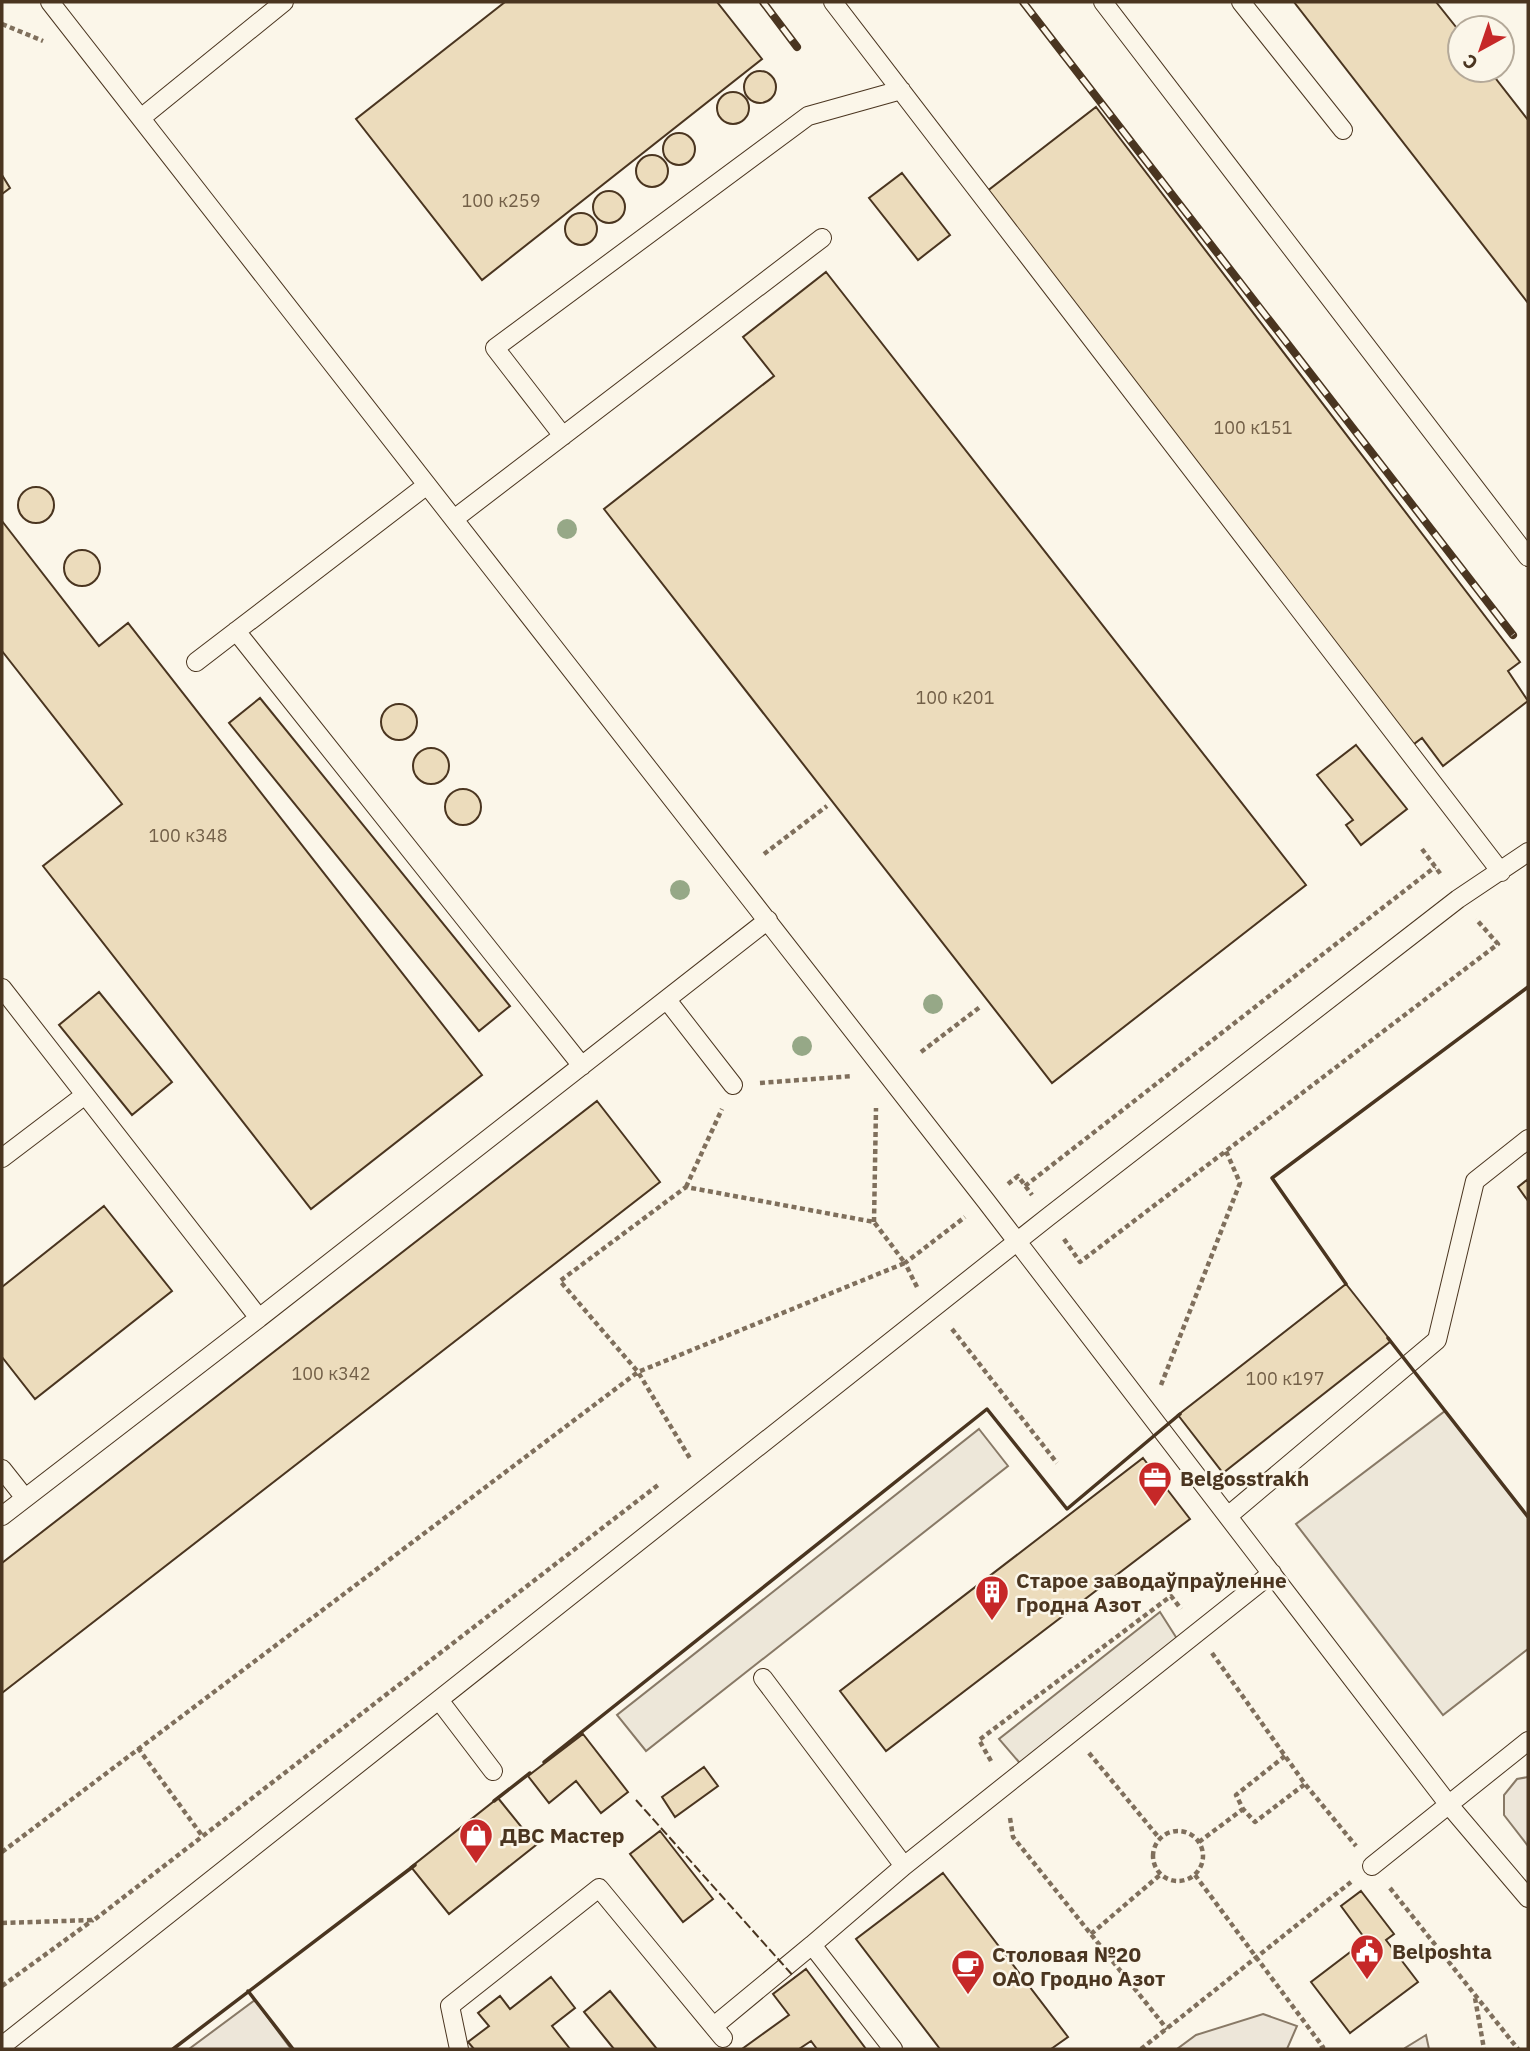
<svg xmlns="http://www.w3.org/2000/svg" width="1530" height="2051" viewBox="0 0 1530 2051" font-family="'IBM Plex Sans',sans-serif">
<style>
.green{fill:#ede6d9;stroke:#887966;stroke-width:2}
.parking{fill:#ede7d9;stroke:#887966;stroke-width:2}
.building{fill:#ecdcbc;stroke:#4a3520;stroke-width:2}
.lines{fill:none;stroke-linecap:round;stroke-linejoin:round}
.service-casing{stroke:#4a3520;stroke-width:20}
.path{stroke:#7f6f5c;stroke-width:4.5;stroke-dasharray:5 3.5;stroke-linecap:butt}
.service{stroke:#fbf6e9;stroke-width:18}
.rail-casing{stroke:#4a3520;stroke-width:8}
.rail{stroke:#fbf6e9;stroke-width:5;stroke-dasharray:16;stroke-linecap:butt}
.fence{stroke:#4a3520;stroke-width:2;stroke-dasharray:9 3.5;stroke-linecap:butt}
.wall{stroke:#4a3520;stroke-width:3.5}
.tree{fill:#96a887}
.labels{text-anchor:middle;dominant-baseline:central;stroke-width:5;stroke-linejoin:round;paint-order:stroke}
.number-label{font-size:18px;fill:#725f47}
.poi-label{font-size:21px;font-weight:bold;fill:#4a3520;stroke:#fbf6e9;text-anchor:start}
</style>
<rect width="100%" height="100%" fill="#fbf6e9"/>
<!-- green -->
<path class="green" d="M1528,1777V1846L1504,1815V1795L1517,1779Z
M255,2000L291,2049H189Z
M1263,2014L1297,2026L1287,2049H1177L1196,2035Z
M1426,2035L1429,2049H1404L1405,2048Z"/>
<!-- parking -->
<path class="parking" d="M1445,1411L1528,1517V1649L1443,1715L1296,1524Z
M979,1429L1008,1466L646,1751L617,1715Z
M1160,1612L1181,1645L1025,1769L999,1739Z"/>
<!-- building -->
<path class="building" d="M505,2H717L762,59L482,280L356,119Z
M1294,2H1436L1460,32V70H1489L1528,120V303Z
M744 87a16 16 0 1 1 32 0a16 16 0 1 1-32 0Z
M717 108a16 16 0 1 1 32 0a16 16 0 1 1-32 0Z
M1096,107L1520,662L1508,671L1528,701L1443,766L1422,738L1410,747L986,192Z
M663 149a16 16 0 1 1 32 0a16 16 0 1 1-32 0Z
M636 171a16 16 0 1 1 32 0a16 16 0 1 1-32 0Z
M902,173L950,235L918,260L869,198Z
M2,175L10,188L2,194Z
M593 207a16 16 0 1 1 32 0a16 16 0 1 1-32 0Z
M565 229a16 16 0 1 1 32 0a16 16 0 1 1-32 0Z
M826,272L1306,885L1052,1083L604,509L774,376L743,337Z
M18 505a18 18 0 1 1 36 0a18 18 0 1 1-36 0Z
M2,521L99,646L128,623L482,1075L311,1209L43,866L122,804L2,651Z
M64 568a18 18 0 1 1 36 0a18 18 0 1 1-36 0Z
M260,698L510,1006L479,1031L229,723Z
M381 722a18 18 0 1 1 36 0a18 18 0 1 1-36 0Z
M1356,745L1407,809L1361,845L1346,825L1353,820L1317,775Z
M413 766a18 18 0 1 1 36 0a18 18 0 1 1-36 0Z
M445 807a18 18 0 1 1 36 0a18 18 0 1 1-36 0Z
M99,992L172,1082L132,1115L59,1025Z
M597,1101L660,1182L2,1693V1563Z
M1528,1179V1201L1518,1187Z
M104,1206L172,1291L35,1399L2,1357V1287Z
M1346,1284L1391,1341L1223,1473L1178,1415Z
M1143,1458L1190,1519L886,1751L840,1691Z
M583,1734L628,1792L601,1813L576,1781L549,1803L528,1776Z
M704,1767L718,1786L675,1817L662,1797Z
M498,1798L536,1845L449,1914L411,1867Z
M660,1831L713,1899L683,1922L630,1854Z
M943,1873L1068,2037L1051,2049H940L856,1939Z
M1361,1891L1394,1934L1386,1940L1418,1982L1350,2033L1311,1982L1366,1940L1341,1906Z
M806,1969L866,2049H817L811,2041L799,2049H742L789,2015L773,1994Z
M551,1977L575,2008L552,2026L570,2049H474L468,2042L489,2026L478,2013L500,1996L510,2009Z
M610,1991L657,2049H614L584,2012Z"/>
<g class="lines">
<!-- service casing -->
<g class="service-casing">
<path id="service" d="M50,2L986,1201L1449,1805L1528,1898
M833,2L1501,872
M1103,2L1528,557
M1241,2L1343,130
M141,118L284,2
M563,436L495,348L808,116L901,90
M454,519L822,238
M236,631L582,1066
M196,662L427,485
M2,988L259,1318L2,1516
M667,1000L733,1085
M2,1158L85,1095
M259,1318L768,920
M2,1469L25,1498
M1228,1516L1437,1340L1475,1181L1528,1139
M763,1678L904,1866
M439,1700L493,1771
M1372,1866L1528,1741
M714,2026L812,1945
M2,2046L1048,1217L1458,899L1528,852
M459,2049L450,2006L599,1888L723,2038
M893,2049L812,1945L904,1866L1272,1573"/>
</g>
<!-- path -->
<path class="path" d="M2,24L43,41
M1422,849L1442,876
M764,854L827,806
M921,1052L980,1007
M760,1083L853,1076
M1008,1184L1018,1176L1032,1195
M1025,1186L1435,867
M686,1187L722,1109
M874,1222L876,1108
M1064,1239L1080,1262L1498,944L1476,919
M917,1287L905,1263L965,1217
M952,1329L1057,1463
M1161,1385L1240,1183L1226,1151
M1212,1653L1305,1784L1356,1846
M138,1748L203,1837
M1089,1753L1160,1839
M1285,1756L1236,1795L1243,1809L1255,1822L1305,1784
M991,1761L979,1740L1171,1596L1181,1609
M1010,1818L1013,1837L1167,2029
M1153 1856a25 25 0 1 1 50 0a25 25 0 1 1-50 0Z
M1199,1842L1243,1809
M2,1852L638,1372L905,1263L874,1222L686,1187L560,1281L638,1372L691,1460
M1195,1875L1323,2047L1320,2049
M1390,1888L1518,2049
M2,1923L94,1920L658,1485
M1091,1934L1161,1874
M2,1986L93,1920
M1475,1998L1484,2049
M1141,2049L1351,1882"/>
<!-- service -->
<use href="#service" class="service"/>
<!-- rail casing -->
<g class="rail-casing">
<path id="rail" d="M763,2L797,47
M1023,2L1513,635"/>
</g>
<!-- rail -->
<use href="#rail" class="rail"/>
<!-- fence -->
<path class="fence" d="M636,1800L795,1978"/>
<!-- wall -->
<path class="wall" d="M1346,1284L1272,1178L1528,987
M1388,1338L1528,1517
M544,1762L987,1409L1067,1509L1180,1414
M494,1801L530,1773
M248,1991L293,2049
M173,2049L415,1865"/>
</g>
<!-- trees -->
<g class="tree">
<circle cx="567" cy="529" r="10"/>
<circle cx="680" cy="890" r="10"/>
<circle cx="933" cy="1004" r="10"/>
<circle cx="802" cy="1046" r="10"/>
</g>
<!-- icons -->
<defs>
<g id="office-pin" transform="scale(1.75)"><path d="M0 17L-7.5 6A9.5 9.5 0 1 1 7.5 6Z" fill="#c62828" stroke="#fbf6e9"/><path d="M-6-3h4V-5.5h4V-3h4V5H-6ZM-1-4.5V-3h2v-1.5ZM-6 0V1H6V0Z" fill="#fff"/></g>
<g id="building-pin" transform="scale(1.75)"><path d="M0 17L-7.5 6A9.5 9.5 0 1 1 7.5 6Z" fill="#c62828" stroke="#fbf6e9"/><path d="M-4-6H4V6H1V3H-1V6H-4ZM-2.5-4.3h1.7v1.8h-1.7ZM.8-4.3h1.7v1.8H.8ZM-2.5-1h1.7V.8h-1.7ZM.8-1h1.7V.8H.8Z" fill="#fff"/></g>
<g id="shop-pin" transform="scale(1.75)"><path d="M0 17L-7.5 6A9.5 9.5 0 1 1 7.5 6Z" fill="#c62828" stroke="#fbf6e9"/><path d="M-5-2.5h2.3a2.7 3.5 0 0 1 5.4 0H5L5.5 6h-11ZM-1.5-2.5h3a1.5 2.3 0 0 0-3 0Z" fill="#fff"/></g>
<g id="civic-pin" transform="scale(1.75)"><path d="M0 17L-7.5 6A9.5 9.5 0 1 1 7.5 6Z" fill="#c62828" stroke="#fbf6e9"/><path d="M-.6-6.5H3V-4.5H.6V-3L4-1V1h2V6H-6V1h2V-1L-.6-3ZM-1.2 2.5V6h2.4V2.5Z" fill="#fff"/></g>
<g id="cafe-pin" transform="scale(1.75)"><path d="M0 17L-7.5 6A9.5 9.5 0 1 1 7.5 6Z" fill="#c62828" stroke="#fbf6e9"/><path d="M-5.5-4.5H6V0H3Q3 3.5 0 3.5H-2.5Q-5.5 3.5-5.5 0ZM3-3.2v2h1.7v-2ZM-6 4.5H4V6H-6Z" fill="#fff"/></g>
</defs>
<g fill-rule="evenodd">
<use href="#office-pin" x="1155" y="1478"/>
<use href="#building-pin" x="992" y="1592"/>
<use href="#shop-pin" x="476" y="1835"/>
<use href="#civic-pin" x="1367" y="1951"/>
<use href="#cafe-pin" x="968" y="1966"/>
</g>
<g class="labels">
<!-- number labels -->
<g class="number-label">
<text x="501" y="200">100 к259</text>
<text x="1253" y="427">100 к151</text>
<text x="955" y="697">100 к201</text>
<text x="188" y="835">100 к348</text>
<text x="331" y="1373">100 к342</text>
<text x="1285" y="1378">100 к197</text>
</g>
<!-- poi labels -->
<g class="poi-label">
<text x="1180" y="1478">Belgosstrakh</text>
<text x="1016" y="1580">Старое заводаўпраўленне<tspan x="1016" dy="24">Гродна Азот</tspan></text>
<text x="500" y="1835">ДВС Мастер</text>
<text x="1392" y="1951">Belposhta</text>
<text x="992" y="1954">Столовая №20<tspan x="992" dy="24">ОАО Гродно Азот</tspan></text>
</g>
</g>
<!-- border -->
<rect width="1530" height="2051" fill="none" stroke="#4a3520" stroke-width="7"/>
<!-- north arrow -->
<g transform="translate(1481 49) rotate(220)"><circle r="33" fill="#fbf6e9" stroke="#b4a999" stroke-width="2"/>
<path d="M0-5L12 26L0 18L-12 26Z" fill="#c62828"/>
<text y="-10" font-size="19" font-weight="bold" text-anchor="middle" fill="#4a3520">С</text>
</g>
</svg>
